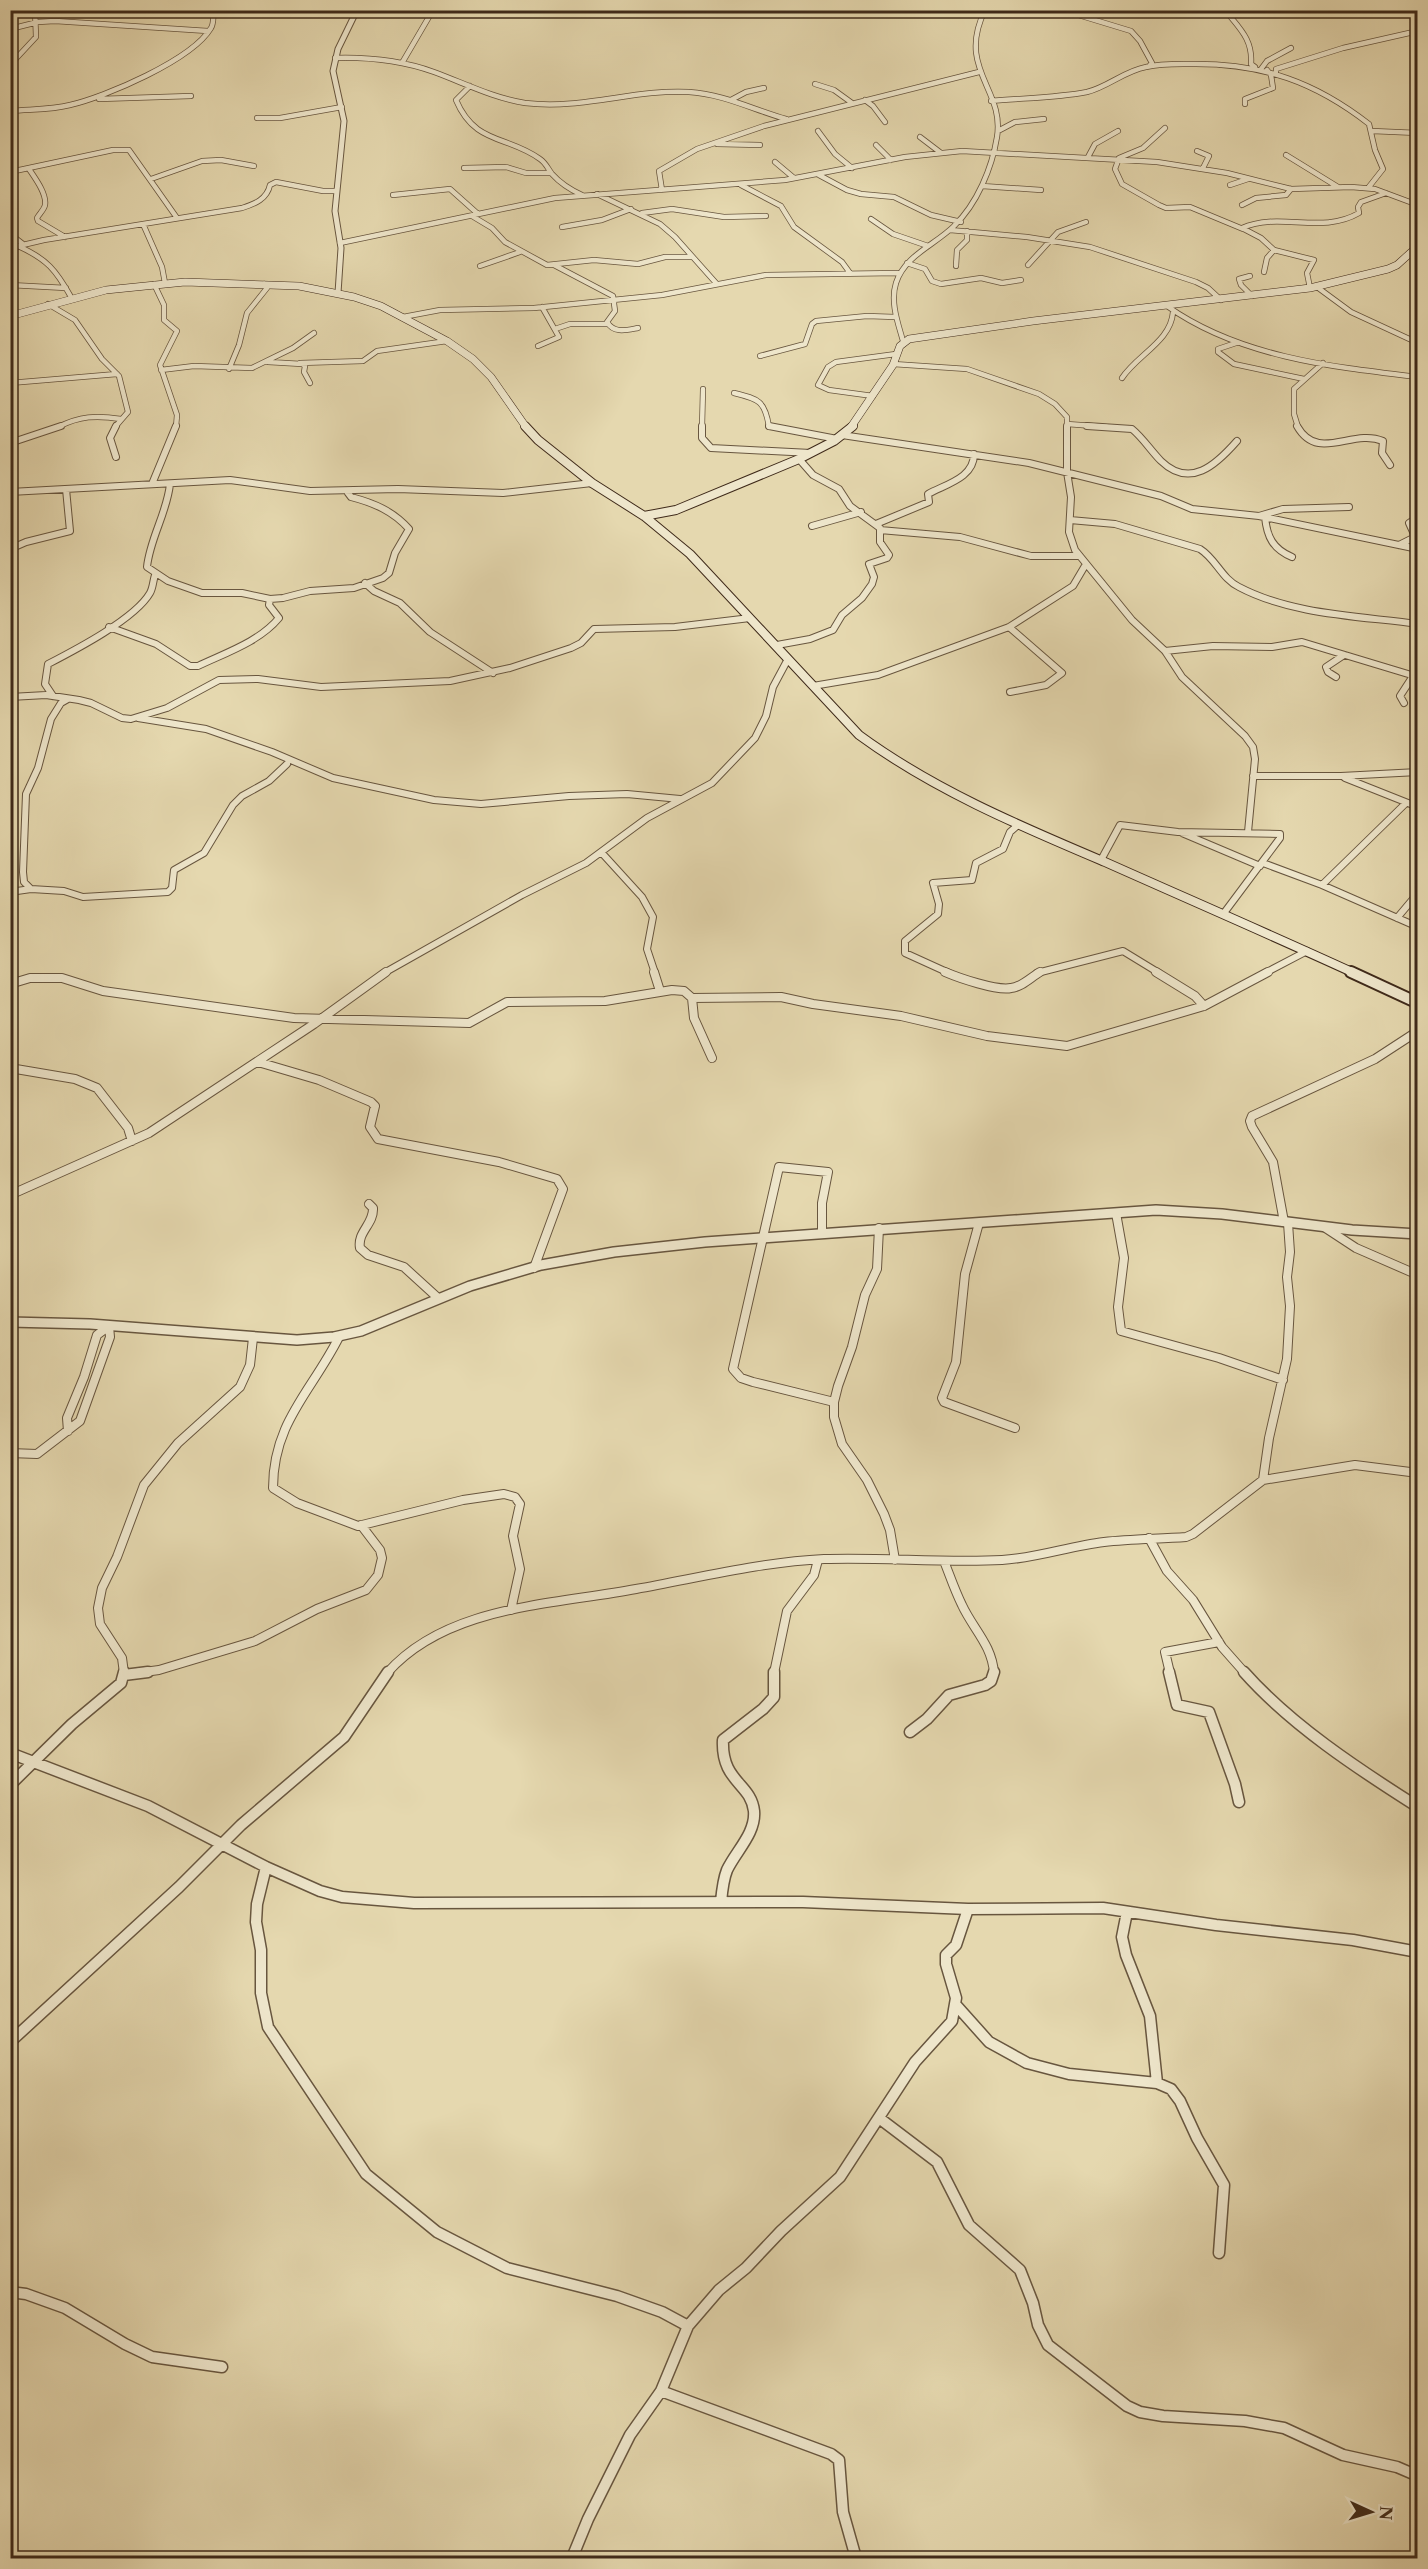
<svg xmlns="http://www.w3.org/2000/svg" width="1428" height="2569" viewBox="0 0 1428 2569" font-family="'Libre Caslon Text',serif">
<style>
.lines{fill:none;stroke-linecap:round;stroke-linejoin:round}
.minor-far3-casing{stroke:#68563f;stroke-width:6}
.minor-far2-casing{stroke:#68563f;stroke-width:8}
.minor-far1-casing{stroke:#68563f;stroke-width:10}
.minor-casing{stroke:#68563f;stroke-width:13}
.tertiary-far1-casing{stroke:#68563f;stroke-width:7}
.tertiary-casing{stroke:#68563f;stroke-width:12}
.secondary-far2-casing{stroke:#3f2a1a;stroke-width:8}
.secondary-far1-casing{stroke:#3f2a1a;stroke-width:10}
.secondary-casing{stroke:#3f2a1a;stroke-width:14}
.minor-far3{stroke:#eee6cb;stroke-width:4.5}
.minor-far2{stroke:#eee6cb;stroke-width:6}
.minor-far1{stroke:#eee6cb;stroke-width:8}
.minor{stroke:#eee6cb;stroke-width:10}
.tertiary-far1{stroke:#eee6cb;stroke-width:5}
.tertiary{stroke:#eee6cb;stroke-width:9}
.secondary-far2{stroke:#eee6cb;stroke-width:7}
.secondary-far1{stroke:#eee6cb;stroke-width:8}
.secondary{stroke:#eee6cb;stroke-width:10}
</style>
<rect width="100%" height="100%" fill="#e5d8af"/>
<filter id="stains"><feTurbulence type="fractalNoise" baseFrequency=".00333" numOctaves="4"/><feColorMatrix values="0 0 0 0 .2 0 0 0 0 .09 0 0 0 0 .02 0 0 0 .5 -.17"/></filter>
<radialGradient id="worn" r=".72"><stop offset=".6" stop-color="#630" stop-opacity="0"/><stop offset="1" stop-color="#630" stop-opacity=".3"/></radialGradient>
<g class="lines">
<!-- minor-far3 casing -->
<g class="minor-far3-casing">
<path id="minor-far3" d="M1062,10L1131,31L1140,41L1152,63L1150,65
M1225,10C1239,28 1253,39 1251,64L1255,67
M10,29L38,22L55,21L208,31
M335,58C368,57 403,61 434,72C464,83 493,98 525,103C583,110 634,89 689,92C723,94 754,110 786,119
M402,63L433,10
M10,65L36,37L35,10
M1261,69L1267,61L1291,48
M1276,72V69L1343,48L1418,31
M815,84L834,90L852,103
M470,86L456,100C475,145 507,135 540,159C546,163 548,169 552,174C560,183 571,190 582,195
M99,99L191,96
M731,100L746,92L764,88
M865,100L873,106L885,122
M991,101C1022,98 1056,98 1087,92C1108,87 1124,71 1146,67C1162,63 1179,64 1196,64C1264,64 1315,82 1369,124L1375,150L1383,169L1368,188
M1245,104V99L1273,88L1271,75L1267,70
M10,111C30,109 51,110 70,105C105,97 192,60 211,28C214,24 213,15 214,10
M257,118H280L342,107
M1165,128L1143,148L1119,158L1115,169L1122,184L1159,205L1166,208L1190,207L1243,229
M818,131L835,154L852,168
M998,131L1015,122L1044,119
M1372,131L1418,133
M920,137L941,153
M717,144L760,145
M876,145L891,160
M1197,151L1209,156L1203,168
M1286,155L1338,187
M1088,157L1095,144L1118,131
M775,162L794,178
M464,168L506,167L526,173H551
M29,169C35,178 47,194 45,205C44,210 39,214 37,218L38,221L65,237
M10,172L113,150H129L177,218
M819,175L847,190L861,194L894,197L931,215L961,222
M151,179L202,161L221,160L254,166
M741,185L781,206L794,227L842,262L850,273
M1230,185L1248,179
M982,186L1041,190
M662,190L659,171L697,149L764,126L979,72
M597,194L660,224L675,237L716,283
M393,195L450,189L478,214
M1242,205L1256,198L1286,195L1291,189
M642,213L672,209L724,217L766,216
M472,216L492,228L505,242L547,265L594,260L638,264L665,257H691
M871,219L893,234L928,246
M143,224L162,267L165,283
M562,227L602,220L631,209
M950,230L1027,237L1090,247L1196,282L1208,288L1221,300
M10,234L23,244
M340,243L555,198L785,180L905,157L962,151L1157,162L1227,173L1291,189L1351,187L1375,189L1418,205
M18,246C47,259 56,270 71,297
M10,248L44,240L242,208C255,204 267,199 270,185L276,182L323,191H336
M907,263L925,269L932,281L941,284L981,278L1002,283L1021,280
M554,265L613,296L615,311L607,322C614,334 627,330 638,328
M1028,265L1058,232L1086,222
M480,266L520,252
M956,266L957,250L967,240V231
M1264,272L1267,258L1274,250
M1250,276L1239,279L1241,285L1252,296
M154,284L164,305V320L177,331L160,365L177,415L176,427
M10,285L66,288
M1317,287L1351,312L1418,343
M1310,288L1307,273L1314,260L1274,250L1261,238L1242,228C1280,211 1321,235 1359,213L1358,207L1361,202L1386,193
M48,304L75,320L102,359L119,376L128,412L115,427
M1167,306C1239,357 1332,367 1418,377
M403,317L440,310L534,308L662,295L766,275L898,273
M555,329L570,324H607
M903,341C898,323 890,302 896,283C905,255 935,245 954,226C977,204 992,168 997,137C1005,89 956,69 985,10
M1236,343L1218,349V352L1234,364L1304,379
M538,346L559,337L542,307
M760,356L805,344L812,324L816,321L867,316L895,317
M268,362L302,364L305,366L304,372L310,383
M300,363L363,361L377,351L447,341
M893,364L967,369L1039,394L1055,404L1067,417V427
M229,369L239,345L247,313L267,288L264,284
M161,370L194,366L252,368L293,348L314,333
M1122,378C1137,355 1171,341 1173,312
M10,383L117,374
M734,393C759,399 765,401 769,427
M873,396L829,390L818,385L828,367L836,362L896,354
M1067,424L1107,427
M58,427C80,416 96,415 121,419
M702,427L703,389
M1298,427L1294,414V389L1323,363"/>
</g>
<!-- minor-far2 casing -->
<g class="minor-far2-casing">
<path id="minor-far2" d="M116,426L110,438L116,457
M702,426V438L711,448L811,453
M769,426L837,439
M1067,426V472L1071,497L1069,532L1075,550L1132,620L1165,651L1182,677L1245,736L1253,747L1255,759L1248,832
M1087,426L1132,429C1143,438 1151,451 1161,461C1190,489 1216,465 1237,441
M1297,426C1318,463 1352,428 1383,441L1382,453L1390,465
M842,435L1029,463L1161,496L1192,509L1259,516L1418,549
M10,443L61,426
M152,484L176,426
M170,484C167,513 150,538 147,567L168,581L202,593H242L270,599L283,598L310,591L354,588L383,578L389,573L395,553L409,529C393,511 374,503 351,497L348,493L350,491
M10,492L230,480L310,491L398,489L503,493L592,483
M1259,516L1283,509L1349,507
M1265,517C1267,537 1273,549 1292,557
M1070,520L1115,524L1200,549C1216,559 1222,579 1239,587C1292,615 1360,616 1418,624
M876,524L929,502L928,494C946,484 974,478 974,454
M812,526L861,512
M880,530L960,537L1031,556H1079
M1399,545L1413,538L1414,534L1409,523L1418,517
M10,549L26,542L70,531L66,489
M365,583L374,591L400,603L430,632L493,673
M109,627L156,644L190,666H198C225,653 259,642 279,618L269,605L270,599
M1009,627L1062,673L1046,685L1010,692
M777,645L810,639L833,630L842,615L862,598L872,584L874,577L869,564L887,558L889,555L880,542V528L850,506L839,489L813,475L799,459
M1165,651L1213,646L1272,647L1302,642L1418,677
M1336,677L1328,672L1326,667L1344,655
M813,686L878,675L1009,627L1073,586L1086,564
M53,696L45,684L48,664C75,650 135,619 150,593C153,588 153,581 155,575
M10,697L46,695L79,700L91,703L122,718L131,719L167,708L219,680L258,679L321,687L450,681L510,668L571,648L581,643L594,629L675,627L750,618
M68,699L61,703L51,719L38,768L26,794L23,872L24,882L31,889L64,891L83,897L168,892L172,888L174,870L204,853L233,805L242,796L269,781L287,764
M1404,703L1400,696L1413,676
M138,718L206,729L272,752L333,778L434,800L481,804L569,796L627,794L680,799
M1253,776H1341L1418,772
M1345,778L1418,807
M1182,833L1260,866
M601,852L642,897L653,917L647,949L655,973
M1101,860L1120,825L1178,832L1280,834V838L1224,913
M1263,863L1322,885L1418,927
M1322,885L1406,803
M10,892L31,889
M1397,918L1418,893
M384,973L522,895L586,863L647,818L712,783L755,738L766,716L773,687L788,659
M949,973L905,953V941L938,914L939,904L933,883L972,880L976,863L1003,849L1010,832L1018,825
M1037,973L1123,951L1159,973
M1265,973L1307,951"/>
</g>
<!-- minor-far1 casing -->
<g class="minor-far1-casing">
<path id="minor-far1" d="M654,972L660,991
M945,972C959,978 997,991 1011,988C1022,987 1031,977 1040,972
M1156,972L1195,996L1204,1006
M10,984L30,978H62L103,991L294,1018L469,1023L507,1002L605,1001L672,990L684,991L692,998L781,997L813,1004L901,1016L987,1036L1067,1046L1204,1006L1268,972
M692,998L694,1018L712,1058
M258,1062L319,1080L371,1102L375,1106L370,1127L378,1139L499,1162L557,1179L563,1189L534,1268
M10,1068L75,1079L97,1088L128,1128L132,1141
M10,1195L149,1133L314,1024L386,972
M369,1204L373,1208C374,1224 357,1232 360,1248L368,1255L404,1267L438,1298
M1116,1213L1124,1258L1118,1307L1121,1331L1219,1358L1283,1380
M1284,1222L1273,1162L1252,1127L1250,1121L1252,1116L1375,1059L1418,1031
M979,1223L965,1274L956,1362L942,1398L944,1402L1015,1428
M1324,1227L1356,1248L1418,1275
M879,1228L877,1269L865,1295L852,1347L838,1386L834,1402V1417L842,1444L867,1480L884,1514L890,1530L895,1560
M822,1232V1203L828,1172L779,1167L733,1369L741,1378L753,1382L834,1402
M339,1337C312,1391 273,1422 273,1488L297,1503L358,1526L463,1500L504,1494L515,1497L520,1504L513,1536L520,1569L511,1610
M68,1431L67,1418L84,1377L97,1335L109,1326
M10,1453L37,1454L80,1421L110,1337L109,1326
M1263,1480L1355,1465L1418,1473
M1149,1538L1167,1571L1193,1600L1222,1647L1245,1673
M944,1561C950,1576 955,1591 962,1605C973,1629 992,1645 994,1673
M124,1673L122,1658L100,1624L98,1608L102,1588L117,1557L144,1485L178,1443L240,1387L250,1365L253,1338
M137,1673L159,1670L255,1641L317,1609L366,1590L378,1575L382,1558L380,1550L361,1525
M387,1673C447,1605 553,1605 636,1589C698,1578 761,1562 824,1559C883,1557 943,1563 1002,1560C1037,1558 1070,1546 1104,1542C1131,1539 1159,1539 1186,1537L1193,1534L1263,1480L1269,1438L1287,1359L1290,1306L1287,1277L1290,1252L1288,1223
M774,1673L787,1611L814,1575L818,1560
M1170,1673L1165,1652L1219,1642"/>
</g>
<!-- minor casing -->
<g class="minor-casing">
<path id="minor" d="M1169,1672L1177,1705L1209,1712L1235,1784L1239,1802
M1244,1672C1291,1725 1358,1769 1418,1807
M124,1675L148,1672
M910,1732L927,1719L949,1695L985,1685L991,1681L994,1672
M10,1753L148,1806L266,1867L320,1891L342,1897L414,1903L803,1902L968,1909L1103,1908L1216,1925L1353,1940L1418,1952
M10,1785L72,1724L121,1683L124,1672
M266,1867L257,1904L256,1922L261,1950V1993L268,2027L366,2174L437,2232L507,2268L617,2296L662,2312L688,2326
M721,1902C722,1891 723,1880 727,1870C736,1851 756,1833 754,1811C751,1783 721,1782 723,1740L763,1709L774,1697V1672
M1127,1912L1122,1937L1126,1955L1150,2016L1157,2083
M956,2005L989,2042L1027,2063L1069,2074L1157,2083L1171,2089L1180,2101L1197,2138L1224,2185L1219,2253
M10,2042L179,1887L241,1825L344,1737L388,1672
M879,2118L937,2162L969,2225L1020,2270L1033,2303L1038,2325L1048,2345L1127,2406L1140,2412L1163,2416L1245,2421L1284,2428L1343,2455L1397,2467L1418,2476
M10,2292L26,2294L65,2308L125,2344L152,2357L222,2367
M661,2391L831,2454L839,2460L843,2512L856,2558
M572,2558L588,2519L630,2435L661,2391L688,2326L719,2290L746,2268L781,2231L840,2177L915,2062L952,2021L956,1998L946,1964V1955L956,1945L968,1909"/>
</g>
<!-- tertiary-far1 casing -->
<g class="tertiary-far1-casing">
<path id="tertiary-far1" d="M338,293L341,248L335,211L344,121L333,71L338,49L357,10"/>
</g>
<!-- tertiary casing -->
<g class="tertiary-casing">
<path id="tertiary" d="M10,1322L90,1324L297,1340L334,1337L361,1331L470,1286L541,1265L614,1252L705,1242L1156,1210L1222,1214L1352,1230L1418,1234"/>
</g>
<!-- secondary-far2 casing -->
<g class="secondary-far2-casing">
<path id="secondary-far2" d="M10,316L106,290L185,282L299,286L354,297L381,306L447,341L473,359L491,377L526,427
M851,427L893,365L900,346L909,339L1033,321L1310,288L1388,269L1397,265L1418,246"/>
</g>
<!-- secondary-far1 casing -->
<g class="secondary-far1-casing">
<path id="secondary-far1" d="M525,426L538,440L592,483L644,516L690,554L859,735C934,790 1020,826 1105,862C1188,899 1271,935 1354,973
M644,516L676,510L799,459L834,441L853,426"/>
</g>
<!-- secondary casing -->
<g class="secondary-casing">
<path id="secondary" d="M1351,972L1418,1003"/>
</g>
<!-- minor-far3 -->
<use href="#minor-far3" class="minor-far3"/>
<!-- minor-far2 -->
<use href="#minor-far2" class="minor-far2"/>
<!-- minor-far1 -->
<use href="#minor-far1" class="minor-far1"/>
<!-- minor -->
<use href="#minor" class="minor"/>
<!-- tertiary-far1 -->
<use href="#tertiary-far1" class="tertiary-far1"/>
<!-- tertiary -->
<use href="#tertiary" class="tertiary"/>
<!-- secondary-far2 -->
<use href="#secondary-far2" class="secondary-far2"/>
<!-- secondary-far1 -->
<use href="#secondary-far1" class="secondary-far1"/>
<!-- secondary -->
<use href="#secondary" class="secondary"/>
</g>
<!-- margin -->
<rect width="1428" height="2569" fill="none" stroke="#e5d8af" stroke-width="36"/>
<rect x="12" y="12" width="1404" height="2545" fill="none" stroke="#3f2a1a" stroke-width="3"/>
<rect x="18" y="18" width="1392" height="2533" fill="none" stroke="#3f2a1a" stroke-width="1.5"/>
<!-- north arrow -->
<g transform="translate(1371 2512) rotate(94)" stroke="#eee6cb" stroke-width="4.5" paint-order="stroke">
<path d="M0-4.5L10 22L0 15L-10 22Z" fill="#3f2a1a"/>
<text y="-9" font-size="16" font-weight="bold" text-anchor="middle" fill="#3f2a1a">N</text>
</g>
<rect width="100%" height="100%" filter="url(#stains)"/>
<rect width="100%" height="100%" fill="url(#worn)"/>
</svg>
